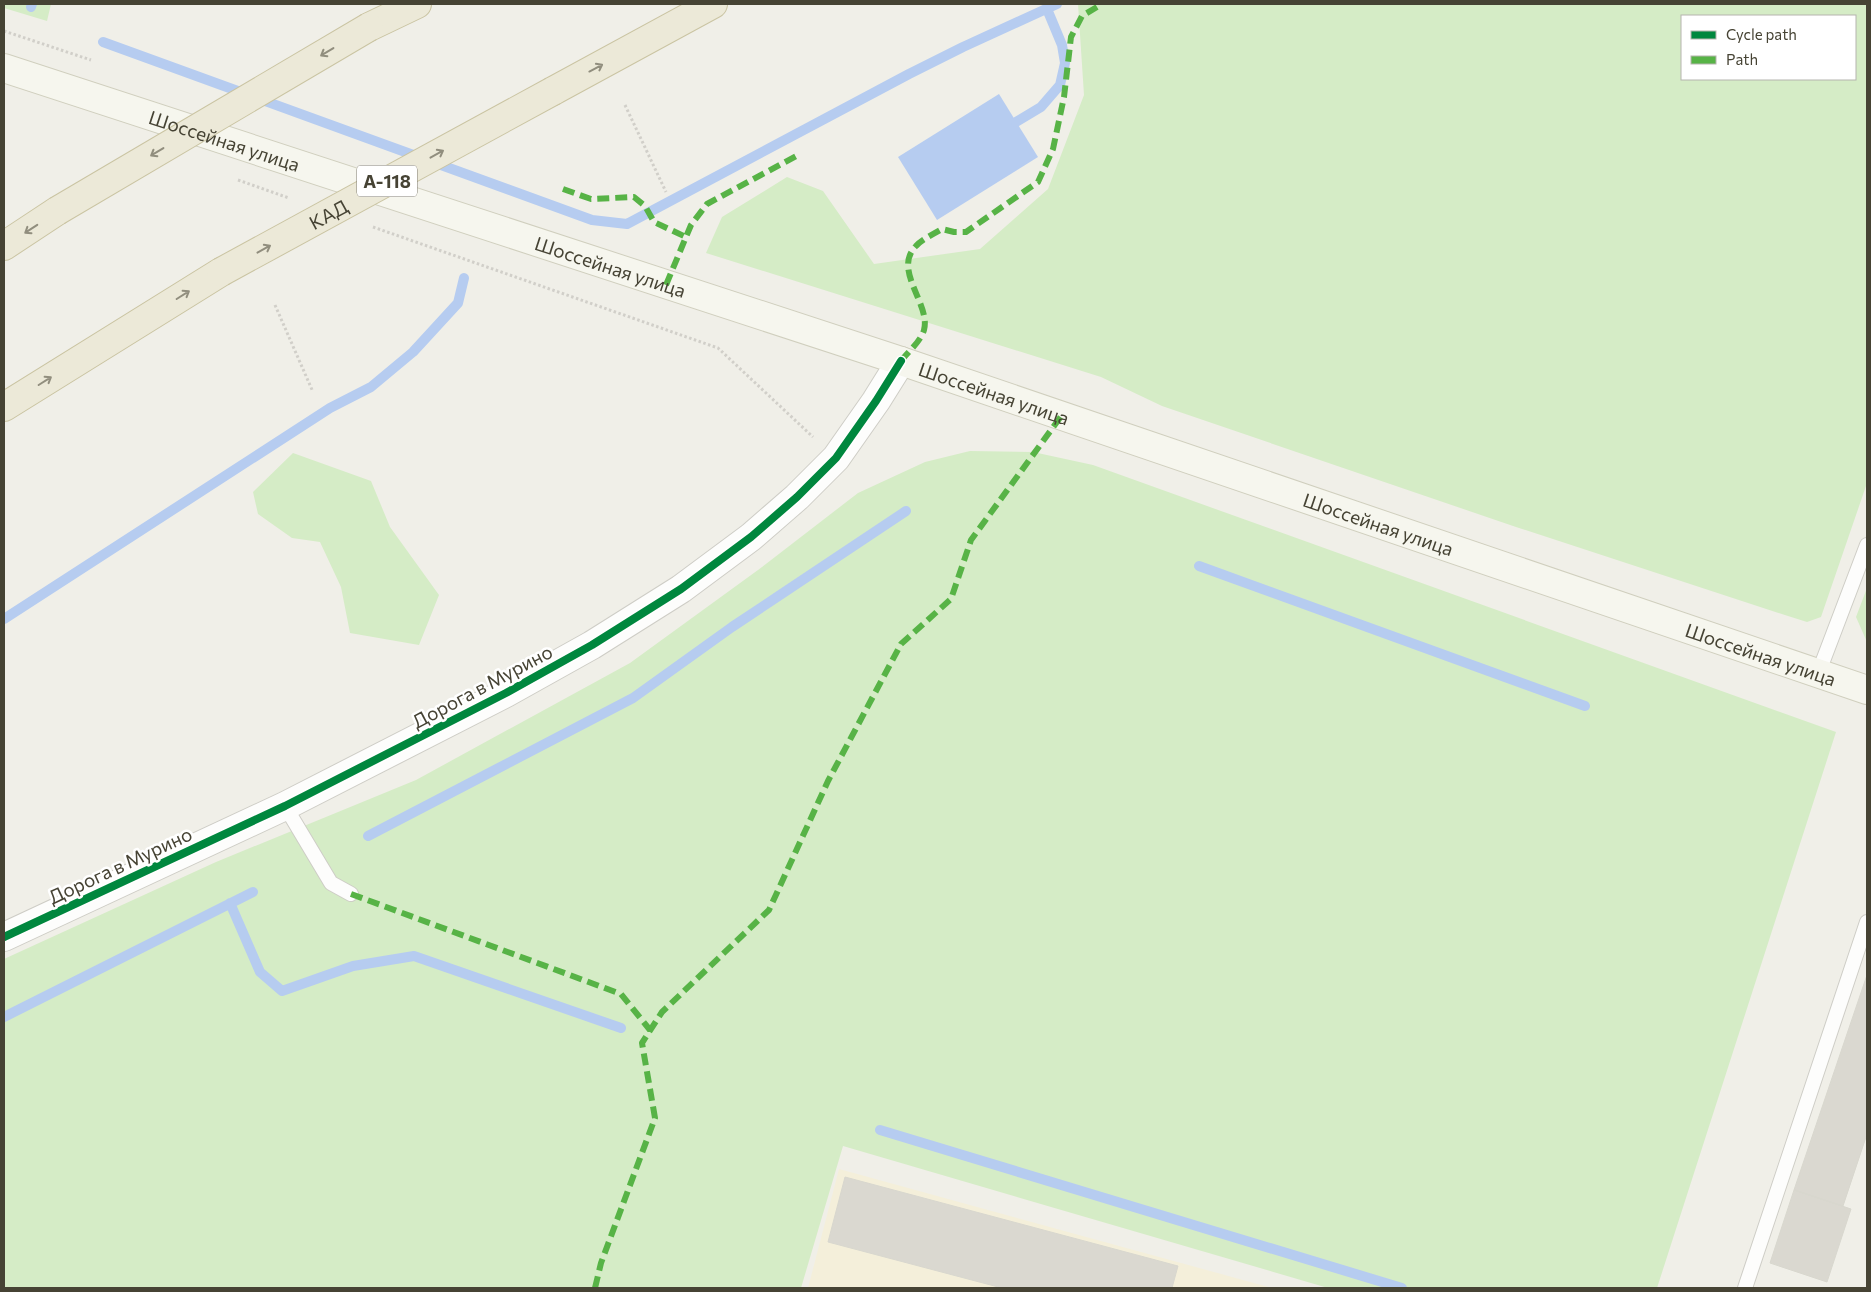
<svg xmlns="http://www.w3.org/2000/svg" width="1871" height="1292" viewBox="0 0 1871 1292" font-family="Commissioner,sans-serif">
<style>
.commercial{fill:#f4efda}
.green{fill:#d5ecc6;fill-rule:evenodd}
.water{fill:#b6ccf0}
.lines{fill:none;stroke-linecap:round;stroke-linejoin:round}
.stream{stroke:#b6ccf0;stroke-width:10}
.building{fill:#dad8d0;stroke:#d8d7ce}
.service-casing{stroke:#cecdc6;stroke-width:16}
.tertiary-casing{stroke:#cecdc6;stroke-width:30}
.secondary-casing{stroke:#d0cfbe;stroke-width:30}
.motorway-casing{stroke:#cac4a2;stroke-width:30}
.path{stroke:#d1cfc9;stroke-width:3;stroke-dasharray:2.5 2.5;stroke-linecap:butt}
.service{stroke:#fdfdfc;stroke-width:14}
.tertiary{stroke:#fdfdfc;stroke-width:28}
.secondary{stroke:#f6f6ee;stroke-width:28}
.motorway{stroke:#ece9d8;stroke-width:28}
.motorway-bridge-casing{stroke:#cac4a2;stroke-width:30;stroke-linecap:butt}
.motorway-bridge{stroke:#ece9d8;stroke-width:28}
.quiet{stroke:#57b346;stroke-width:6;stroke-dasharray:12 6;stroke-linecap:butt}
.cycleway-casing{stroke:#fff;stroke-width:11}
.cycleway{stroke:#00873e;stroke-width:8}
.oneway{stroke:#918e7e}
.labels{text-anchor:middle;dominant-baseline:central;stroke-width:5;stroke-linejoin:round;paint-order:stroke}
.shield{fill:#fff;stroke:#7e7b71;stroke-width:1}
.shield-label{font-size:18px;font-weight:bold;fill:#464334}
.street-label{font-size:19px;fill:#464334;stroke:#fff}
</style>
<rect width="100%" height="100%" fill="#f0efe8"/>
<!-- commercial -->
<path class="commercial" d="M839,1169L1272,1288H808Z"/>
<!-- green -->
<path class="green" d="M4,4H51L47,21L4,8Z
M1078,4H1867V483L1821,617L1807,622L1788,616L1516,527L1162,406L1101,377L706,253L722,217L787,177L823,191L874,264L980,249L1048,189L1084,95ZM1855,16V79H1682V16Z
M970,451L1033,452L1093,465L1836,732L1657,1288H1328L843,1146L801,1288H4V959L216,862L416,780L630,663L758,570L858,493L925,462Z
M293,453L371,481L390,527L439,595L419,645L350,633L341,587L320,542L292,538L258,514L253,492Z
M1867,588V642L1856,617Z"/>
<!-- water -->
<path class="water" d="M999,94L1038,157L937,220L898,157Z"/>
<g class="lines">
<!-- stream -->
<path class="stream" d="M31,7L32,4
M103,42L592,220L627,224L909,74L963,47L1057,4
M1016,122L1041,107L1060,85L1065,63L1062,45L1047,9
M1199,566L1585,706
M4,619L330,408L371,387L413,352L458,303L464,278
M368,836L633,698L732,627L906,511
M230,903L260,972L282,991L353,966L414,956L621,1028
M4,1017L253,892
M880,1130L1402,1288"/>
</g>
<!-- building -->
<path class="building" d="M1867,975V1134L1843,1206L1794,1190Z
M845,1177L1178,1266L1172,1288H1002L828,1242Z
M1794,1190L1851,1209L1827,1282L1770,1263Z"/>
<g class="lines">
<!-- service casing -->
<g class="service-casing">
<path id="service" d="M1818,674L1867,545
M285,806L331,883L351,894
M1745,1288L1867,922"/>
</g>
<!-- tertiary casing -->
<g class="tertiary-casing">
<path id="tertiary" d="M4,937L285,806L506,693L592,645L681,589L751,537L797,497L836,458L876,401L901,361"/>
</g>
<!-- secondary casing -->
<g class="secondary-casing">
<g id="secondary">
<path id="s1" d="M4,68L901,361L1867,690"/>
</g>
</g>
<!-- motorway casing -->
<g class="motorway-casing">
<path id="motorway" d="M369,27L417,4
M553,91L713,4
M4,246L57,211
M4,407L221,272"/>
</g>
<!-- path -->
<path class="path" d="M4,31L91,60
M625,105L666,192
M238,180L289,198
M373,227L718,348L813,437
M275,305L313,392"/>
<!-- service -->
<use href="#service" class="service"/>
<!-- tertiary -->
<use href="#tertiary" class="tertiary"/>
<!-- secondary -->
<use href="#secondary" class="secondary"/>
<!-- motorway -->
<use href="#motorway" class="motorway"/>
<!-- motorway-bridge casing -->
<g class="motorway-bridge-casing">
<g id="motorway-bridge">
<path d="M57,211L369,27"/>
<path id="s2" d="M221,272L553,91"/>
</g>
</g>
<!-- motorway-bridge -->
<use href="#motorway-bridge" class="motorway-bridge"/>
<!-- quiet -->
<path class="quiet" d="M563,189L591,199L634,197L645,206L654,222L686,237
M666,285L691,225L707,204L800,154
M901,361C908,352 921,341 924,330C931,304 892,270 916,246C922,239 934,234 942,229L954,232H966L1038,182L1053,149L1064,97L1071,37L1082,16L1102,4
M351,894L621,994L650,1030
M595,1288L601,1263L655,1118L642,1043L662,1012L769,910L828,781L901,644L951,599L971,540L1062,415"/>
<!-- cycleway casing -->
<g class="cycleway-casing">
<path id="cycleway" d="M4,937L285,806L506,693L592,645L681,589L751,537L797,497L836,458L876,401L901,361"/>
</g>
<!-- cycleway -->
<use href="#cycleway" class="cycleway"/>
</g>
<!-- one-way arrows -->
<defs><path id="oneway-shaft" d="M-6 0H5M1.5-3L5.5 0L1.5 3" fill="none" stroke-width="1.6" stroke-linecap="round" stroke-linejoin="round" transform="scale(1.25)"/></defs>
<g class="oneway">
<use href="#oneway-shaft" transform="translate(327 52) rotate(149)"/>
<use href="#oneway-shaft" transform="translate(596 68) rotate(-28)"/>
<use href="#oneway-shaft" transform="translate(157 152) rotate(149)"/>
<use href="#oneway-shaft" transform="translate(437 154) rotate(-29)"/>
<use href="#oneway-shaft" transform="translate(31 229) rotate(147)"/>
<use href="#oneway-shaft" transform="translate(264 249) rotate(-29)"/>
<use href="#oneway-shaft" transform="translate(183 295) rotate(-32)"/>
<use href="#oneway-shaft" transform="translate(45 381) rotate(-32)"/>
</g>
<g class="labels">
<!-- shield labels -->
<rect class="shield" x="357" y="165.5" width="60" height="31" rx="4"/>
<g class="shield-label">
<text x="387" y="181">А-118</text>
</g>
<!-- street labels -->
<g class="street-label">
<text stroke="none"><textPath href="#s1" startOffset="232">Шоссейная улица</textPath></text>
<text stroke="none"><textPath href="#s2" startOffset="122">КАД</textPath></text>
<text stroke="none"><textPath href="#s1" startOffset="638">Шоссейная улица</textPath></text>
<text stroke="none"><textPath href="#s1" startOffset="1042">Шоссейная улица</textPath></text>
<text stroke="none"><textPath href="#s1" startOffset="1448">Шоссейная улица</textPath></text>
<text stroke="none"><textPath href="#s1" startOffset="1852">Шоссейная улица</textPath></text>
<text transform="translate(482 686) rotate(-28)">Дорога в Мурино</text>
<text transform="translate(120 865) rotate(-25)">Дорога в Мурино</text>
</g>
</g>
<!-- border -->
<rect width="1871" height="1292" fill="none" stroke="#464334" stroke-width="10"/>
<!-- legend -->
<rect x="1681" y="15" width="175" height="65" fill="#ffffff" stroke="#b5b4ae"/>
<rect x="1691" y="31" width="25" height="8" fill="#00873e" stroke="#b5b4ae"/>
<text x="1726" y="40" font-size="15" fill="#464334">Cycle path</text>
<rect x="1691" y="56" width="25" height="8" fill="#57b346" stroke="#b5b4ae"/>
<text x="1726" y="65" font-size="15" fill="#464334">Path</text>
</svg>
